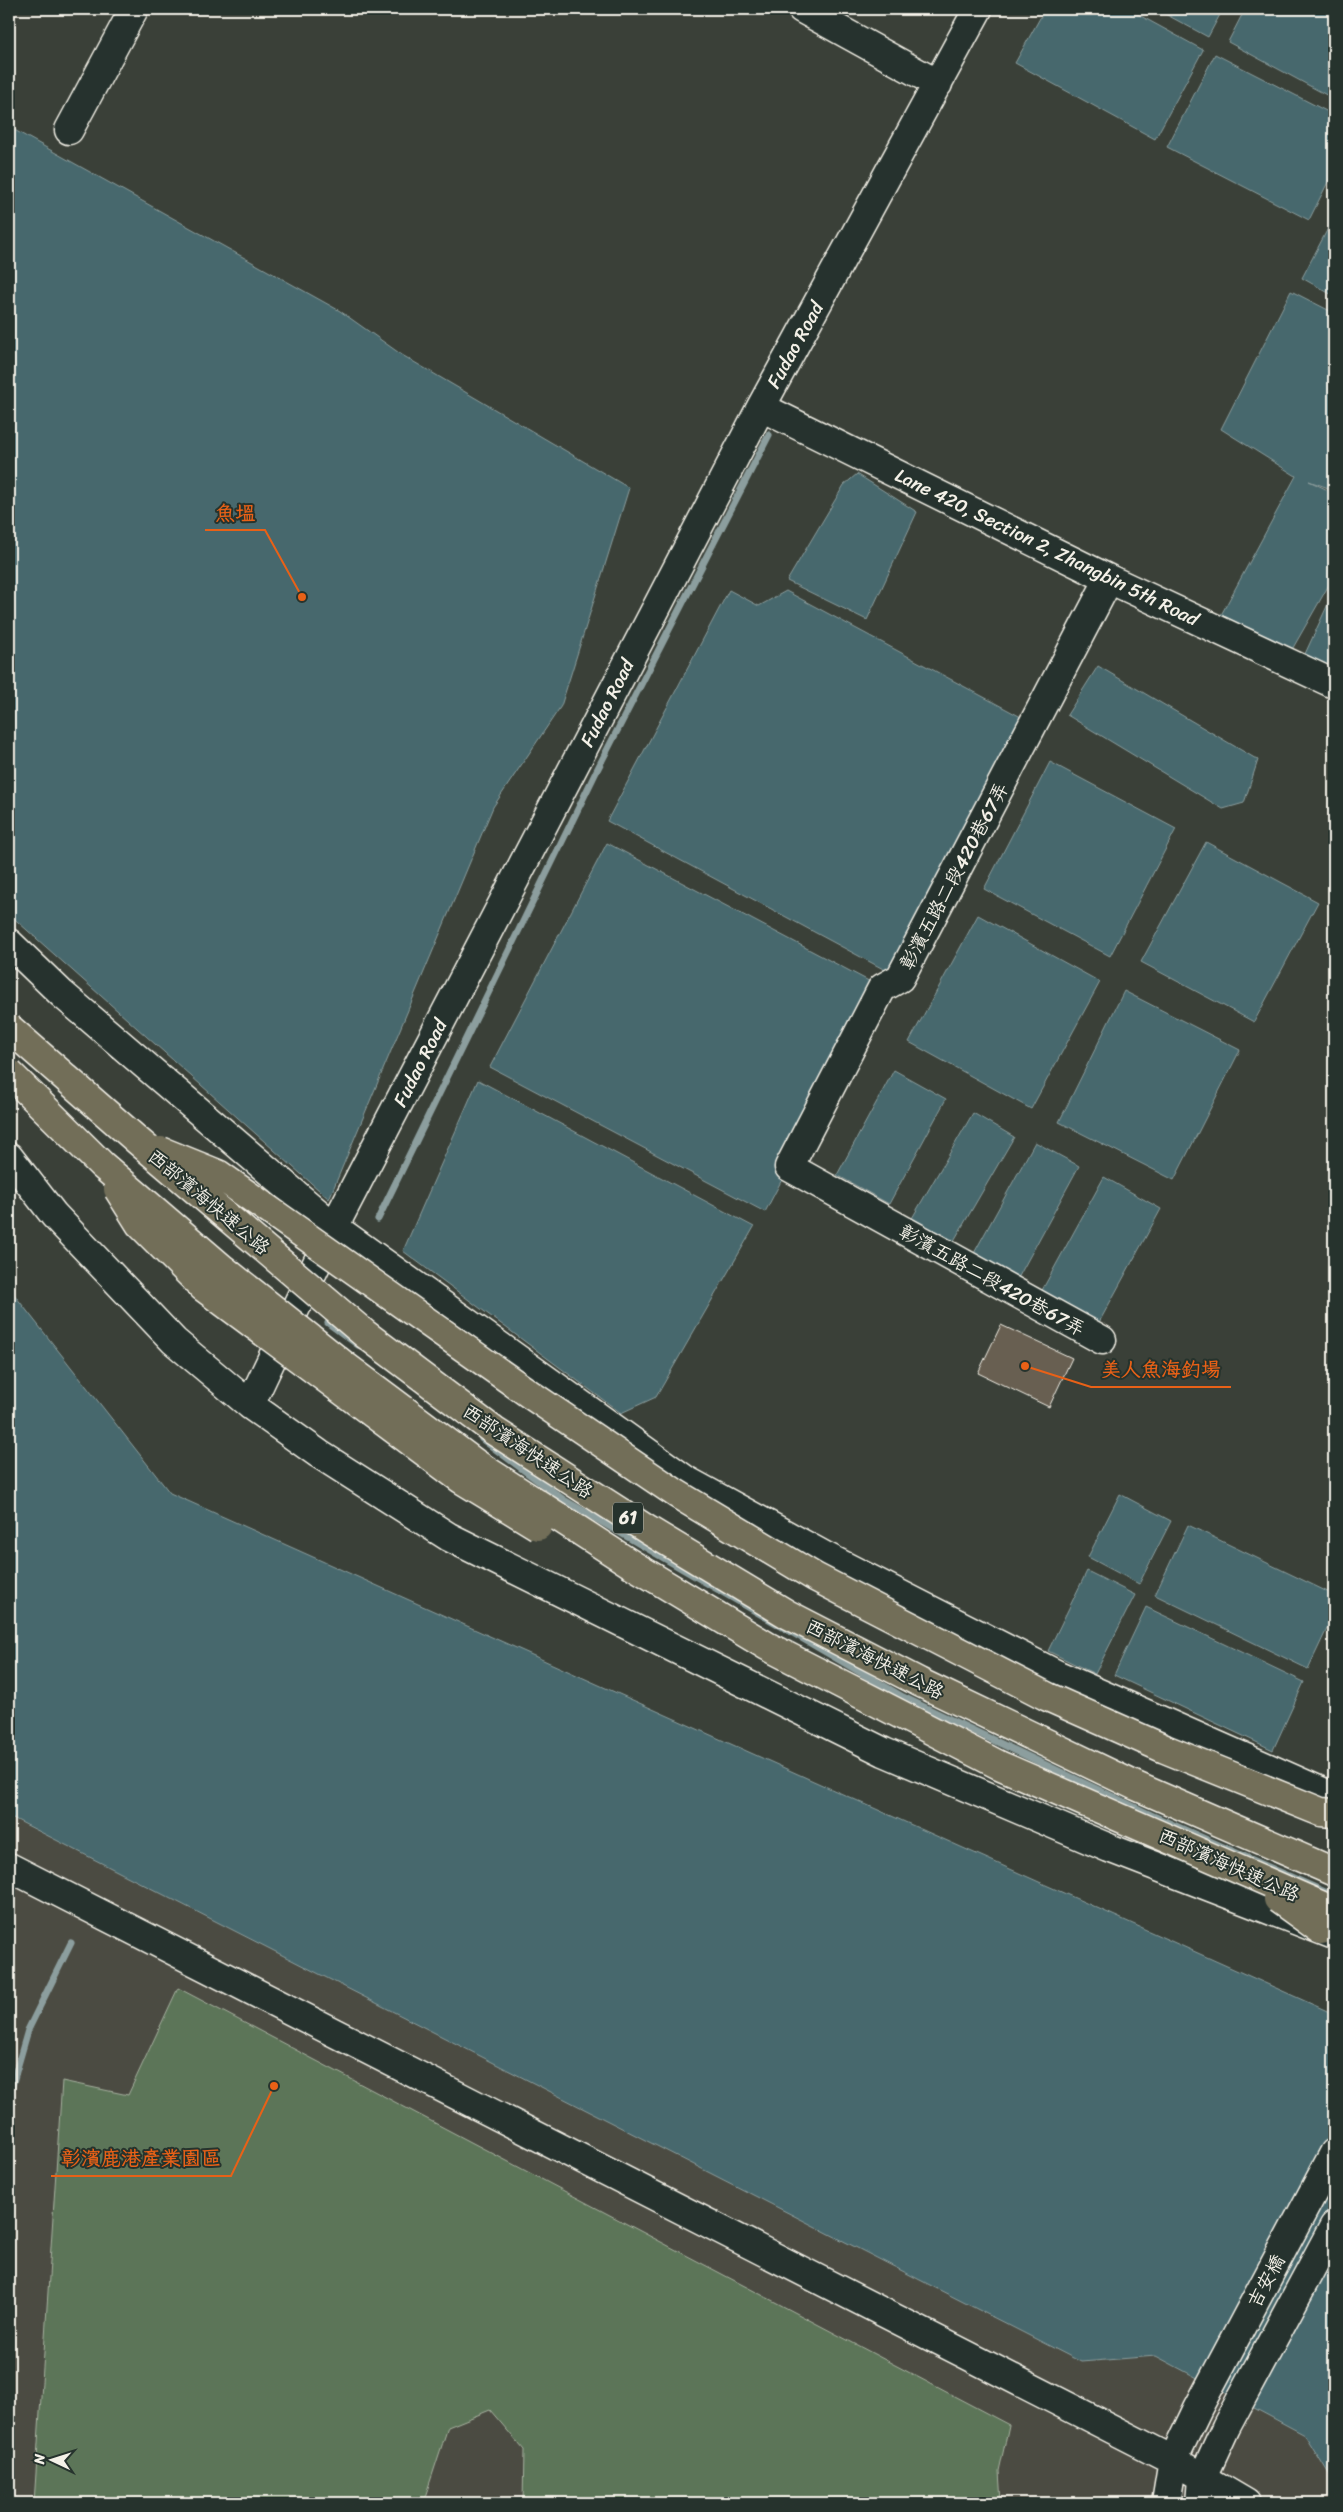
<svg xmlns="http://www.w3.org/2000/svg" width="1343" height="2512" viewBox="0 0 1343 2512" font-family="Sriracha,'LXGW WenKai TC',sans-serif">
<style>
.built{fill:#4b4c43}
.green{fill:#5b7459;stroke:#a8b2a0}
.water{fill:#46676d;stroke:#8c9e9e}
.lines{fill:none;stroke-linecap:round;stroke-linejoin:round}
.stream{stroke:#8c9e9e;stroke-width:7}
.building{fill:#685f51;stroke:#f4f1e8}
.minor-casing{stroke:#f4f1e8;stroke-width:31}
.minor{stroke:#26332d;stroke-width:28}
.highway-bridge-casing{stroke:#f4f1e8;stroke-width:31;stroke-linecap:butt}
.highway-bridge{stroke:#726e59;stroke-width:28}
.labels{text-anchor:middle;dominant-baseline:central;stroke-width:4;stroke-linejoin:round;paint-order:stroke}
.shield{fill:#26332d;stroke:#b6b8b0;stroke-width:1}
.shield-label{font-size:18px;font-weight:bold;fill:#f4f1e8}
.street-label{font-size:19px;fill:#f4f1e8;stroke:#26332d}
.leader{fill:none;stroke:#e96117;stroke-width:2}
.callout-dot{fill:#e96117;stroke:#26332d;stroke-width:2}
.callout-label{font-size:20px;text-anchor:middle;font-weight:bold;fill:#e96117;stroke:#26332d;stroke-width:4;stroke-linejoin:round;paint-order:stroke}
</style>
<rect width="100%" height="100%" fill="#3a4038"/>
<filter id="ink" filterUnits="userSpaceOnUse"><feTurbulence type="fractalNoise" baseFrequency=".02" numOctaves="2"/><feDisplacementMap in="SourceGraphic" scale="10" xChannelSelector="R" yChannelSelector="G"/><feConvolveMatrix kernelMatrix="1 2 1 2 8 2 1 2 1" color-interpolation-filters="sRGB"/></filter>
<g filter="url(#ink)">
<!-- built -->
<path class="built" d="M9,1816L1081,2362L1156,2356L1305,2435L1334,2482V2503H9Z"/>
<!-- green -->
<path class="green" d="M178,1988L1009,2425L999,2471L1001,2503H523L524,2450L490,2410L448,2427L423,2503H34L62,2081L128,2095Z"/>
<!-- water -->
<path class="water" d="M1045,9H1128L1203,50L1155,139L1015,63Z
M1156,9H1223L1208,37Z
M1245,9H1334V99L1228,42Z
M1215,54L1334,115V170L1309,220L1167,147Z
M9,127L340,311L402,355L629,488L561,706L493,807L329,1199L9,914Z
M1334,217V296L1302,278Z
M1291,291L1334,313V490L1309,481L1334,493V576L1290,653L1221,615L1296,476L1221,429Z
M857,474L917,512L867,620L787,581L844,485Z
M729,590L759,606L786,591L1034,724L900,978L607,821Z
M1334,591V683L1299,667Z
M1098,666L1258,760L1244,803L1223,809L1067,715Z
M1050,762L1176,829L1110,956L984,889Z
M1206,842L1318,902L1254,1022L1141,962Z
M607,843L882,988L765,1212L490,1067Z
M978,915L1100,982L1031,1109L909,1042Z
M1124,991L1240,1050L1174,1180L1059,1122Z
M894,1070L946,1099L889,1204L837,1175Z
M478,1080L754,1227L656,1397L621,1413L403,1251Z
M973,1113L1014,1137L952,1244L911,1220Z
M1035,1142L1079,1166L1017,1280L973,1255Z
M1104,1177L1161,1209L1097,1326L1040,1294Z
M9,1288L170,1493L1334,2014V2482L1305,2435L1156,2356L1081,2362L9,1816Z
M1120,1494L1171,1521L1139,1584L1088,1557Z
M1188,1525L1334,1595V1614L1308,1669L1155,1595Z
M1087,1571L1135,1595L1095,1674L1048,1651Z
M1146,1607L1304,1682L1273,1750L1114,1675Z"/>
<g class="lines">
<!-- stream -->
<path class="stream" d="M378,1219L597,770L769,435
M328,1323L358,1345
M482,1439L564,1500L903,1697L1151,1815L1334,1896
M9,2096L28,2030L71,1943"/>
</g>
<!-- building -->
<path class="building" d="M1001,1325L1072,1358L1049,1407L978,1373Z"/>
<g class="lines">
<!-- minor casing -->
<g class="minor-casing">
<path id="minor" d="M802,9L938,84
M69,130L134,9
M761,407L1109,579L1334,684
M9,943L62,994L334,1227L686,1480L825,1556L1058,1675L1334,1797
M9,1157L54,1215L174,1341L250,1405L319,1454L449,1537L884,1752L1109,1848L1334,1935
M1102,1340L789,1167L882,988L900,978L1109,579
M250,1405L334,1227L761,407L978,9
M9,1867L1173,2460L1246,2503
M1166,2503L1173,2460L1198,2408L1334,2153
M1200,2503L1202,2479L1226,2427L1334,2226"/>
</g>
<!-- minor -->
<use href="#minor" class="minor"/>
<!-- highway-bridge casing -->
<g class="highway-bridge-casing">
<path id="highway-bridge" d="M9,1028L138,1141L365,1334L494,1431L648,1530L787,1614L919,1682L1136,1786L1334,1872
M9,1073L102,1165L223,1269L345,1366L475,1463L628,1562L767,1646L999,1765L1334,1911
M161,1151L218,1174L531,1395L677,1494L815,1577L1048,1697L1165,1749L1321,1812L1334,1813
M118,1189L140,1224L203,1287L461,1479L538,1526
M1278,1899L1321,1930"/>
</g>
<!-- highway-bridge -->
<use href="#highway-bridge" class="highway-bridge"/>
</g>
</g>
<g class="labels">
<!-- shield labels -->
<rect class="shield" x="613" y="1502.5" width="30" height="31" rx="4"/>
<g class="shield-label">
<text x="628" y="1518">61</text>
</g>
<!-- street labels -->
<g class="street-label">
<text transform="translate(795 345) rotate(-61)">Fudao Road</text>
<text transform="translate(1047 547) rotate(26)">Lane 420, Section 2, Zhangbin 5th Road</text>
<text transform="translate(607 703) rotate(-63)">Fudao Road</text>
<text transform="translate(954 876) rotate(-62)">彰濱五路二段420巷67弄</text>
<text transform="translate(420 1063) rotate(-63)">Fudao Road</text>
<text transform="translate(209 1202) rotate(40)">西部濱海快速公路</text>
<text transform="translate(992 1280) rotate(29)">彰濱五路二段420巷67弄</text>
<text transform="translate(528 1451) rotate(34)">西部濱海快速公路</text>
<text transform="translate(875 1659) rotate(27)">西部濱海快速公路</text>
<text transform="translate(1229 1865) rotate(24)">西部濱海快速公路</text>
<text transform="translate(1266 2281) rotate(-62)">吉安橋</text>
</g>
</g>
<!-- callouts -->
<path class="leader" d="M302 597L265 530H205M1025 1366L1091 1387H1231M274 2086L231 2176H51"/>
<g class="callout-dot">
<circle cx="302" cy="597" r="5"/>
<circle cx="1025" cy="1366" r="5"/>
<circle cx="274" cy="2086" r="5"/>
</g>
<g class="callout-label">
<text x="235" y="520">魚塭</text>
<text x="1161" y="1376">美人魚海釣場</text>
<text x="141" y="2165">彰濱鹿港產業園區</text>
</g>
<!-- margin -->
<rect width="1343" height="2512" fill="none" stroke="#26332d" stroke-width="30"/>
<rect x="15" y="15" width="1313" height="2482" fill="none" stroke="#f4f1e8" stroke-width="2" filter="url(#ink)"/>
<!-- north arrow -->
<g transform="translate(52 2460) rotate(274)" stroke="#26332d" stroke-width="4" paint-order="stroke">
<path d="M0-4L9 19L0 12L-9 19Z" fill="#f4f1e8"/>
<text y="-8" font-size="14" font-weight="bold" text-anchor="middle" fill="#f4f1e8">N</text>
</g>
</svg>
